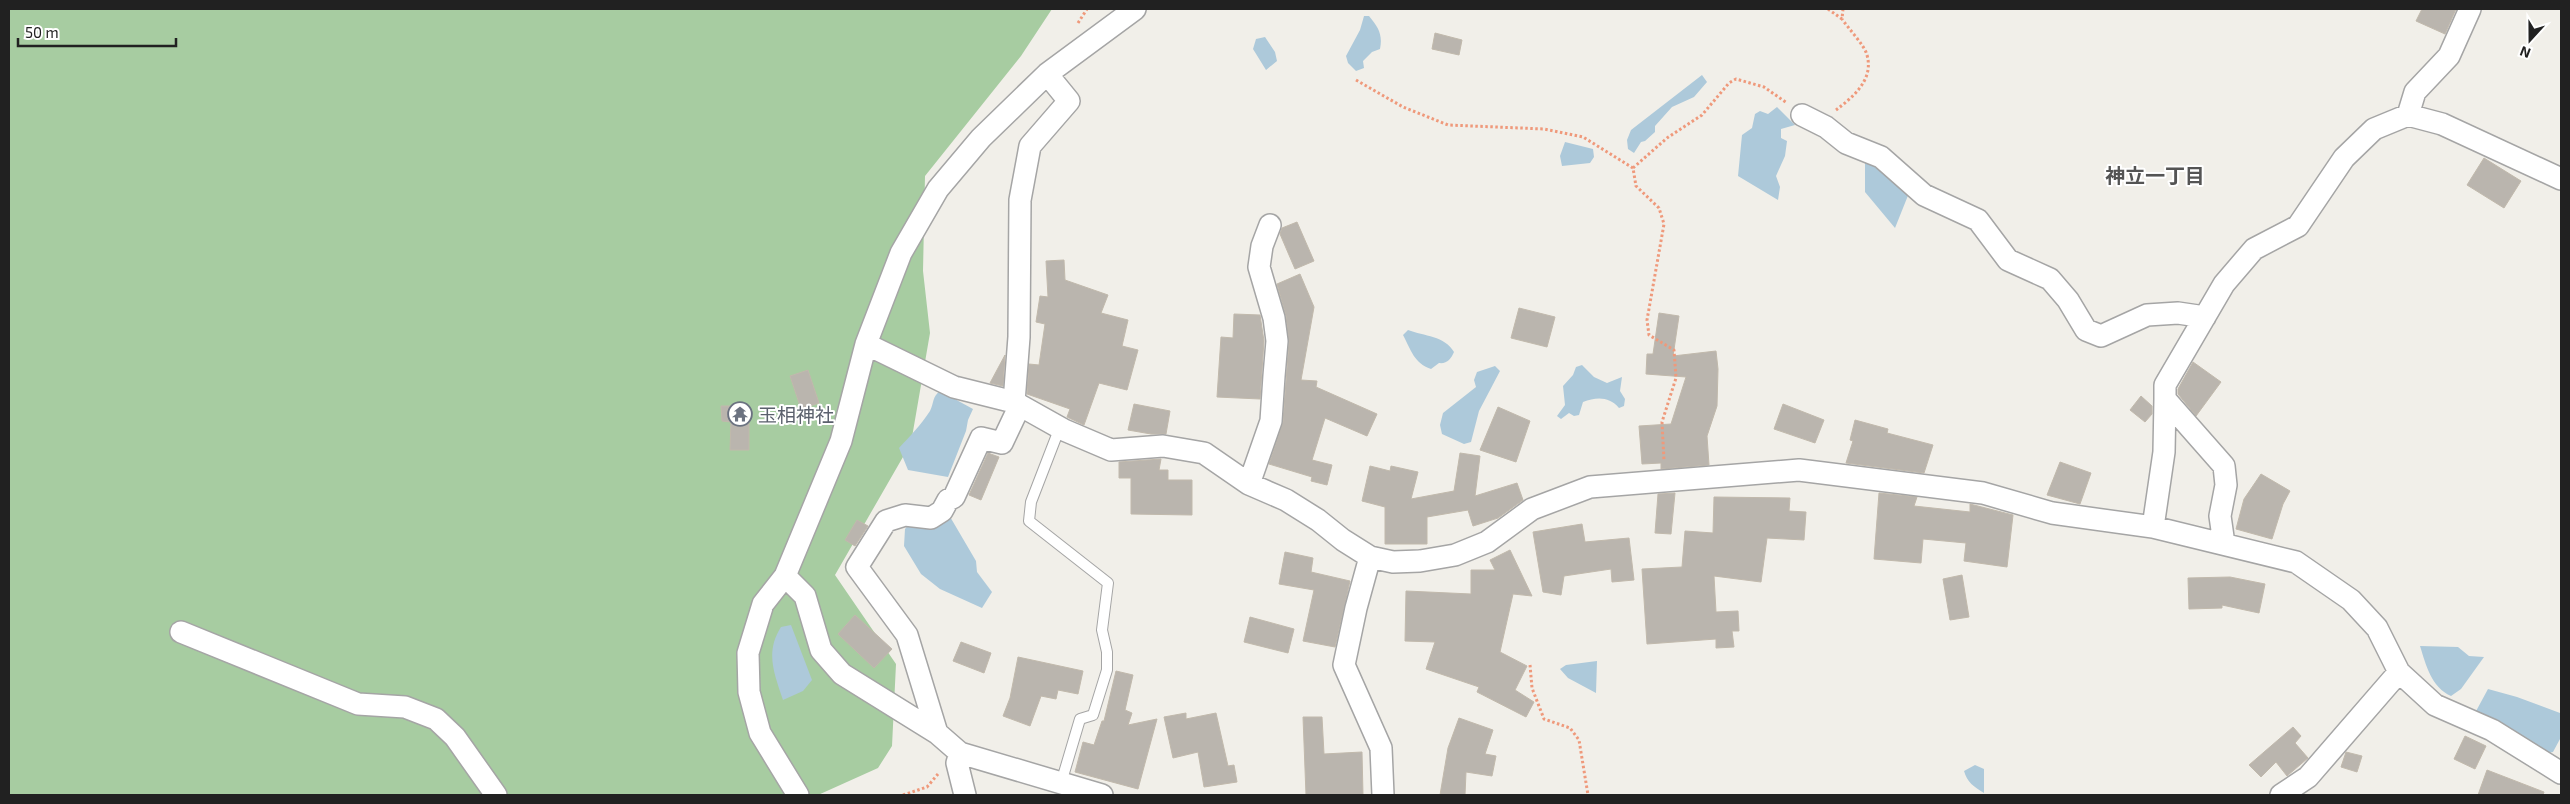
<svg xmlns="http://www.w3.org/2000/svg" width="2570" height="804" viewBox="0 0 2570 804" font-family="'Exo 2','Noto Sans JP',sans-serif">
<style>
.forest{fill:#a7cca1}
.water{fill:#adc9da}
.building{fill:#bab5ae;stroke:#c1b9ac}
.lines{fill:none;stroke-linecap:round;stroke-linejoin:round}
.lane-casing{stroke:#a5a5a5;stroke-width:12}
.street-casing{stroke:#a5a5a5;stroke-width:24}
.path{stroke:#ef997b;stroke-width:3;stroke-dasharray:2.5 2.5;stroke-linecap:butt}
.lane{stroke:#fff;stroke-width:10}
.street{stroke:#fff;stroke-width:21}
.labels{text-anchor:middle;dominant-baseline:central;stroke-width:4;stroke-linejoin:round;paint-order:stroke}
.worship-label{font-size:19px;fill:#5b616d;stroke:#fff;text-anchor:start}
.neighbourhood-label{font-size:20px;font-weight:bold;fill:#545454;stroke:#fff}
</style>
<rect width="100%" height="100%" fill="#f1efe9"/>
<!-- forest -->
<path class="forest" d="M9,9H1052L1021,56L925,176L923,271L930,333L911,443L835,575L896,664L892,746L878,768L818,795H9Z"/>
<!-- water -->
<path class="water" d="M1364,16H1369C1378,27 1383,34 1380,49L1372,52L1363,61L1364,68L1356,71L1348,63L1346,56L1360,30Z
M1265,37L1275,52L1277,61L1266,70L1253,49L1256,39Z
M1702,75L1707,82L1694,97L1672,107L1655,126V132L1645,141L1641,142L1634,153L1628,149L1627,140L1631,130Z
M1777,107L1795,125L1781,129V138L1787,141L1785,156L1776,176L1780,187L1778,200L1738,176L1742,135L1752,128L1755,114L1760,111L1768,114Z
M1565,142L1593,149L1594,157L1590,163L1562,166L1560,156Z
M1869,157L1909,193L1895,228L1865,192V161Z
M1408,330C1424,336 1445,336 1454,352C1451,359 1447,364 1439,363L1431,369C1414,363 1411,350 1403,335Z
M1582,365L1594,377L1607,383L1622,377L1620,391L1625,399L1624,406L1619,408C1609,396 1596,397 1583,402L1579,415L1574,416L1569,413L1561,419L1557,416L1565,405L1563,386L1573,375L1576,367Z
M1495,366L1500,371L1479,411L1471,442L1464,444L1442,434L1440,425L1443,413L1476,387L1474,380L1477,372Z
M940,391L973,409L968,420L966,431L948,477L908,470L899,448C910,436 921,425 930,411C934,403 932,397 940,391Z
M949,515L976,561L977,572L992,592L982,608L940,589L921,574L904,546L905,529L911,522Z
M791,625L812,680L803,691L783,700C774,673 765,652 781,627Z
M2420,646L2458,647L2469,656L2484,657L2461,689L2451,696C2431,687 2426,665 2420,646Z
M1597,661L1596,693L1568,678L1560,669L1566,665Z
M2488,689L2517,697L2560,713V739L2553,752L2547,753L2475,713Z
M1975,765L1984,769V793C1974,787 1967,782 1964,771Z"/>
<!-- building -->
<path class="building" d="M2422,9H2456L2445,34L2416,21Z
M1435,33L1462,40L1459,55L1432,49Z
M2484,158L2521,181L2504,208L2467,185Z
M1297,222L1314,261L1295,269L1280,234L1282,228Z
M1064,260L1065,280L1108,295L1101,313L1128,320L1122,346L1138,350L1127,390L1099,383L1084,425L1067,417L1070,409L1027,394L1029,364L1039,365L1045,324L1036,322L1040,296L1048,297L1046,261Z
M1300,274L1314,307L1301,380L1317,381L1316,387L1377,414L1367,436L1325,418L1312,460L1332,465L1327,485L1311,481L1312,477L1269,464L1283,422L1289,342L1286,316L1277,284Z
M1519,308L1555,317L1547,347L1511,338Z
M1659,313L1679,316L1673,356L1716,351L1718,369L1717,406L1707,436L1709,465L1661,469V463L1642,464L1639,426L1671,424L1686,377L1646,374L1647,354H1653Z
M1234,314L1260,315L1264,341L1260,399L1217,397L1221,337L1233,338Z
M1005,355L1003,386L990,383Z
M2193,362L2221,382L2196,416L2178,394V389Z
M808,370L819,403L801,409L790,376Z
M2141,396L2152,406V414L2145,422L2130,410Z
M1134,404L1170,411L1166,434H1151L1128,430Z
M1783,404L1824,420L1815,443L1774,429Z
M721,406H749V450H730L731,422L722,421Z
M1498,407L1530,421L1516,462L1480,450Z
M1855,420L1888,429L1887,433L1933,445L1924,473L1846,463L1853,441L1850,440Z
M988,453L999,457L981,500L969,495Z
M1460,453L1480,456L1475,496L1517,483L1523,500L1498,518L1473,526L1468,510L1427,517V544H1385V507L1362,501L1370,466L1390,471L1391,466L1418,472L1411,499L1454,491Z
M1161,459L1159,470H1168V480H1192V515L1131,514V478H1119V462Z
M2060,462L2091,473L2080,504L2047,495Z
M2261,474L2290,491L2283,504L2272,539L2236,529L2244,499Z
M1675,493L1671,534L1655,533L1658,494Z
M1879,493L1917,497L1914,506L1970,512V504L2013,515L2007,567L1964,561L1966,543L1923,539L1921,563L1874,559Z
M1714,497L1790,498L1789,511L1806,512L1804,540L1767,538L1761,582L1714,576L1716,612L1738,611L1739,631H1732L1734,647L1716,648V639L1647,644L1642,569L1682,567L1685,531L1713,533Z
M857,520L868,526L855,546L845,540Z
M1582,524L1585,542L1629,538L1634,580L1612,582L1611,569L1564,576L1561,595L1543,592L1533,532Z
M1510,550L1532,596L1513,594L1500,652L1527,666L1515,690L1534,702L1526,717L1477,692L1479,687L1426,669L1435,642L1405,641L1406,591L1471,594V570H1495L1490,560Z
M1285,552L1313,558L1311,572L1350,581L1335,647L1303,641L1314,590L1279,584Z
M1962,575L1969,617L1950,620L1943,579Z
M2230,577L2265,584L2259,613L2222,605V608L2189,609L2188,578Z
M855,615L892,649L874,668L838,634Z
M1250,617L1294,629L1288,653L1244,642Z
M961,642L991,653L984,673L953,661Z
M1018,657L1083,671L1078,694L1058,690L1056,699L1041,696L1030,726L1003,716L1010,698Z
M1116,671L1133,675L1125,710L1132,713L1128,725L1157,719L1138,789L1075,772L1083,742L1094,745L1102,721H1104Z
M1186,713V719L1216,713L1228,766L1234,765L1237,782L1204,787L1198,752L1173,758L1164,717Z
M1303,717H1322L1324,754L1362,752L1363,795H1306Z
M1459,718L1493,730L1485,754L1496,756L1492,776L1466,772L1465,795H1440L1448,748Z
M2293,727L2301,736L2295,743L2308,758L2287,776L2276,762L2261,777L2249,765Z
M2465,736L2486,746L2475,769L2454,759Z
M2346,752L2362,756L2357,772L2341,767Z
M2487,770L2544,792L2543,795H2478Z"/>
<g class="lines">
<!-- lane casing -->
<g class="lane-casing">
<path id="lane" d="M1060,427L1031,502L1029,521L1108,583L1102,630L1107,652V670L1093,715L1080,719L1061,783"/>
</g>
<!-- street casing -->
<g class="street-casing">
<path id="street" d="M1802,115L1826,127L1846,143L1881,157L1924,195L1978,220L2008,260L2050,279L2068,300L2086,330L2101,336L2147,315L2178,313L2205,317
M2408,115L2415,92L2449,56L2470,9
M866,344L954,387L1014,402L1064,430L1111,450L1163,446L1204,453L1249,484L1286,500L1318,520L1343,540L1370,557L1393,562L1420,561L1455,555L1487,542L1532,509L1590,487L1799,470L1983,493L2052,513L2153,527L2296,562L2351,600L2377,628L2399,672L2435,705L2492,730L2561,773
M1014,402L1019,337L1020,200L1030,146L1069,101L1047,74
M1249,484L1271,421L1274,376L1277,341L1274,318L1259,267L1262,246L1270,225
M2153,527L2164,452L2165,399
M2224,544L2220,516L2226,485L2224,466L2165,399V385L2224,284L2254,249L2298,226L2344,158L2374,129L2408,115L2442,124L2561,179
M1370,557L1356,608L1344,665L1381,748L1383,795
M785,576L805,596L821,650L842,674L937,733L960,753L1102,795
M181,632L358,704L405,707L436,719L455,737L496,795
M937,733L907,635L857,567L886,521L905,515L931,518L942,511L948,500L954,497L981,438L1002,443L1020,405
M960,753L957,763L965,795
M798,795L760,733L749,692L748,653L763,604L785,576L841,441L866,344L901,253L938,189L981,138L1047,74L1135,9
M2281,795L2308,777L2399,672"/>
</g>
<!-- path -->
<path class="path" d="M1828,9L1842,19L1843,9
M1078,23L1087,9
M1356,80L1403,107L1448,125L1544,129L1583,137L1633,168L1636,186L1659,208L1664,224L1647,320L1649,335L1674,350L1676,378L1662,422L1664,461
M1836,110C1853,97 1874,80 1867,55C1865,46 1848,28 1842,19
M1633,168L1667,138L1702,115L1729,83L1736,79L1764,87L1787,103
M1530,665L1532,688L1544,719L1570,728L1579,740L1588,795
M903,795L927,787L938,774"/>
<!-- lane -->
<use href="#lane" class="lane"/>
<!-- street -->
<use href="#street" class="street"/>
</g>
<!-- icons -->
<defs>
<g id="temple-ring" transform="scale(1.25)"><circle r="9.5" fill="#fff" stroke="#6b7280" stroke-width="1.5"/><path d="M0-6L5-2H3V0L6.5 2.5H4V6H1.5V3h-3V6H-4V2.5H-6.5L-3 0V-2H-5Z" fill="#6b7280"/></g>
</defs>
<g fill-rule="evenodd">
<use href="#temple-ring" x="740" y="414"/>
</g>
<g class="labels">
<!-- worship labels -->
<g class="worship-label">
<text x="758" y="414">玉相神社</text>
</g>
<!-- neighbourhood labels -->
<g class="neighbourhood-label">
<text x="2155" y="175">神立一丁目</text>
</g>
</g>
<!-- border -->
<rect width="2570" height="804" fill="none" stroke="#212121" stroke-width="20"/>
<!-- north arrow -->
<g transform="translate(2530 40) rotate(201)" stroke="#ffffff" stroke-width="4" paint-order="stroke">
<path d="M0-4L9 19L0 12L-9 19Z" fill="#212121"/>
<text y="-8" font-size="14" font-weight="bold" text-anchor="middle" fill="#212121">N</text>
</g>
<!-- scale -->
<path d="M18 38v8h158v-8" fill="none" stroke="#212121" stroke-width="2.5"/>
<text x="25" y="38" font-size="15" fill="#212121" stroke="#ffffff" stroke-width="4" paint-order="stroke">50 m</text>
</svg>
